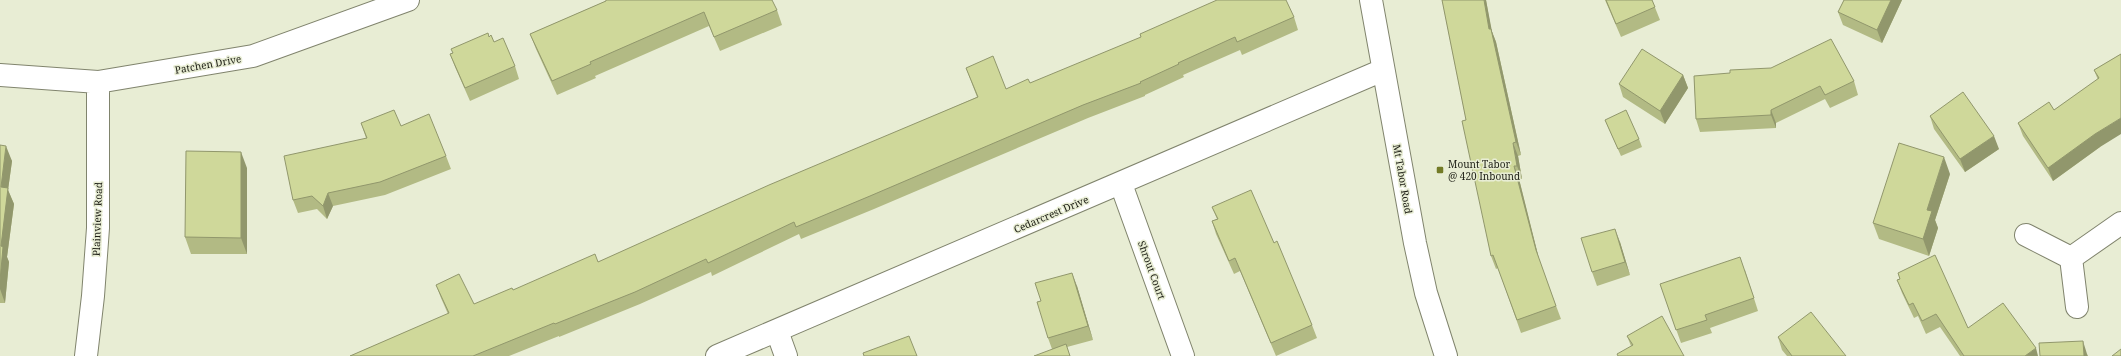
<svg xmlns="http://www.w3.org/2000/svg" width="2121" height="356" viewBox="0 0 2121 356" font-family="'Noto Serif',serif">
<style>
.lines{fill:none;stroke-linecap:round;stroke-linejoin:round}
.minor-casing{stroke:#80846d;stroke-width:24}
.minor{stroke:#fff;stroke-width:22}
.wall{fill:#b2ba84}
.shaded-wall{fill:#91976c}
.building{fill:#cfd89a;stroke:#91976c}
.poi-dot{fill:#737b26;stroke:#e8edd4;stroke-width:1.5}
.labels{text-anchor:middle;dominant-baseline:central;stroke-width:3;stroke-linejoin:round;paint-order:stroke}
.street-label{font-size:10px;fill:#1c1d14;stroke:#e8edd4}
.poi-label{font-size:10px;fill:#1c1d14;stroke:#e8edd4;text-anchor:start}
</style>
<rect width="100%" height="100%" fill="#e8edd4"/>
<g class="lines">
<!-- minor casing -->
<g class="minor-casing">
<path id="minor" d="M1371,0L1415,243L1426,293L1446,356
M0,75L98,82L253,56L408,0
M1121,184L1183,356
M2026,235L2071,258L2077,307
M2071,258L2121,223
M777,331L786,356
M86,356L93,296L98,228V82
M717,356L1383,70"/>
</g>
<!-- minor -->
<use href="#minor" class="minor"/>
</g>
<!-- wall -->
<path class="wall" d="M1442,0H1486L1491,29L1496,42L1521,155L1518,156L1522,179H1519L1540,263L1561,319L1521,333L1498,268L1496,269L1491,256L1466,120Z
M1605,0H1652L1660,20L1621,37Z
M1844,0H1902L1882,43L1843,25L1838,12Z
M606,1L777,10L782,25L720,51L709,26L595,76L596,78L557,95L536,49L530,34Z
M1294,17L1298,30L1242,55L1240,50L1183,75L1184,77L1145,95V96L1088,118L874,209L801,239L799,234L712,276L711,272L640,304L559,337V336L509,356H350L448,314L441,298L436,285L474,304L513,290L598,262L977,97L966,68L1006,89Z
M489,37L494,42L515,66L519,79L470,101L455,67L450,54Z
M2121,54L2100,147L2053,181L2023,136L2018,123L2054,110L2098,80L2094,70Z
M1683,75L1688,88L1665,124L1623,97L1619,84Z
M1694,76L1854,81L1858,95L1830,108L1825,99L1776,123V128L1700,132L1696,119Z
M1930,116L1999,149L1965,172L1934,129Z
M1605,120L1639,139L1642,147L1621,156Z
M361,123L401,126L446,156L451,169L385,195L333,206L327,219L317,209L298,213L293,200L366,138Z
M0,145L12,161L8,190L14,204L7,257L9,262L5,303H0Z
M247,168V254H191L185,237Z
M1950,174L1935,220L1938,228L1929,256L1879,239L1873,223Z
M1212,207L1274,243L1312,325L1317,338L1276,356L1240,271L1234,274L1216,234L1212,221L1217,219Z
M1620,242L1630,275L1597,286L1592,272Z
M1745,270L1758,311L1710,328L1712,333L1681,343L1660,284Z
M1898,273L1968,328L2038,356H1960L1940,327L1926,334L1918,316L1914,318L1902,293L1897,280L1900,279Z
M1077,286L1093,340L1067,347L1070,356L1052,349L1048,338L1041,301Z
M1627,336L1684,356L1631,346Z
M1778,337L1846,356H1787L1782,350Z"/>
<!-- shaded-wall -->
<path class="shaded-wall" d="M1484,0H1486L1494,42L1489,29Z
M1891,0H1902L1882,43L1877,30Z
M1491,29L1496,42L1521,155L1516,142Z
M1683,75L1688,88L1665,124L1660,111Z
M1771,110L1776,123V128L1771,115Z
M2121,118V134L2100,147L2053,181L2048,168L2095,134Z
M1994,136L1999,149L1965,172L1960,159Z
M1513,143L1518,156L1522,179L1517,166Z
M6,146L12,161L8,190L14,204L7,257L9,262L5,303L0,289V281L1,187Z
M241,152L247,168V254L241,238Z
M1944,157L1950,174L1935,220L1938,228L1929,256L1923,239L1927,210Z
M1514,166L1519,179L1540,263L1536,250Z
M328,193L333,206L327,219L323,206Z
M1615,229L1620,242L1630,275L1625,262Z
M1072,273L1077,286L1093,340L1088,326Z
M2083,341L2087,354L2088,356H2084Z
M2036,348L2038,356H2025Z"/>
<!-- building -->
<path class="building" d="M606,0H772L777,10L714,37L704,12L590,62L591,64L552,81L530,34L606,1Z
M1217,0H1286L1294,17L1237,42L1235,37L1178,63L1179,64L1140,82L1141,83L1083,105L870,196L796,227L794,222L708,263L706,259L635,292L555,324L554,323L473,356H350L449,313L436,285L459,274L474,304L512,288L513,290L595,254L598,262L769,185L978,97L966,68L993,56L1006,89L1028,79L1030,83L1141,37L1140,34Z
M1442,0H1484L1489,29H1491L1516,142L1513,143L1517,166H1514L1536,250L1556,306L1517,320L1493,255L1491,256L1462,121L1466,120Z
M1606,0H1652L1655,7L1616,24Z
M1844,0H1891L1877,30L1838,12Z
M488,33L489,37L491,35L494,42L503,38L515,66L465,88L450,54L453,53L451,49Z
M1831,39L1854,81L1825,95L1820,86L1771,110V115L1696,119L1694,76L1730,73V70L1771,68Z
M1642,49L1683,75L1660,111L1619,84Z
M2121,54V118L2095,134L2048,168L2018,123L2049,102L2054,110L2099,78L2094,70Z
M1963,92L1994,136L1960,159L1930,116Z
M394,110L401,126L429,114L446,156L380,182L328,193L323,206L312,196L293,200L284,156L367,138L361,123Z
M1626,110L1639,139L1618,149L1605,120Z
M1899,143L1944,157L1927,210L1932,211L1923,239L1873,223Z
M0,145L6,146L1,187L8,188L1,246L3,247L0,281Z
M186,151L241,152V238L185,237Z
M1251,190L1274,243L1277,241L1312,325L1271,343L1235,258L1229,261L1212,221L1218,219L1212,207Z
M1615,229L1625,262L1592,272L1581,238Z
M1935,255L1968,328L2003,303L2036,348L2025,356H1964L1936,314L1922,321L1913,303L1909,305L1897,280L1900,279L1898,273Z
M1740,257L1754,298L1705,315L1707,320L1676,330L1660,284Z
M1072,273L1088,326L1048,338L1037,302L1041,301L1035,283Z
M1811,312L1846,356H1792L1778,337Z
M1662,316L1684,356H1618L1617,354L1633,345L1627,336Z
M909,336L917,356H864L863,353Z
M2083,341L2084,356H2040L2039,343Z
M1066,344L1070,356H1034Z
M2121,349V356H2112Z"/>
<!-- markers -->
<rect class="poi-dot" x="1436" y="166" width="8" height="8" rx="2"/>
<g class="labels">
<!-- street labels -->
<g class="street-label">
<text transform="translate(208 64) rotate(-10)">Patchen Drive</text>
<text transform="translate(1403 179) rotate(80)">Mt Tabor Road</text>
<text transform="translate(1051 214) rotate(-23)">Cedarcrest Drive</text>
<text transform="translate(97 219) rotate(-88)">Plainview Road</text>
<text transform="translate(1152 270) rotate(70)">Shrout Court</text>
</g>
<!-- poi labels -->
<g class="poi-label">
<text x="1448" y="164">Mount Tabor<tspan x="1448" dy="12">@ 420 Inbound</tspan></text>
</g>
</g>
</svg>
